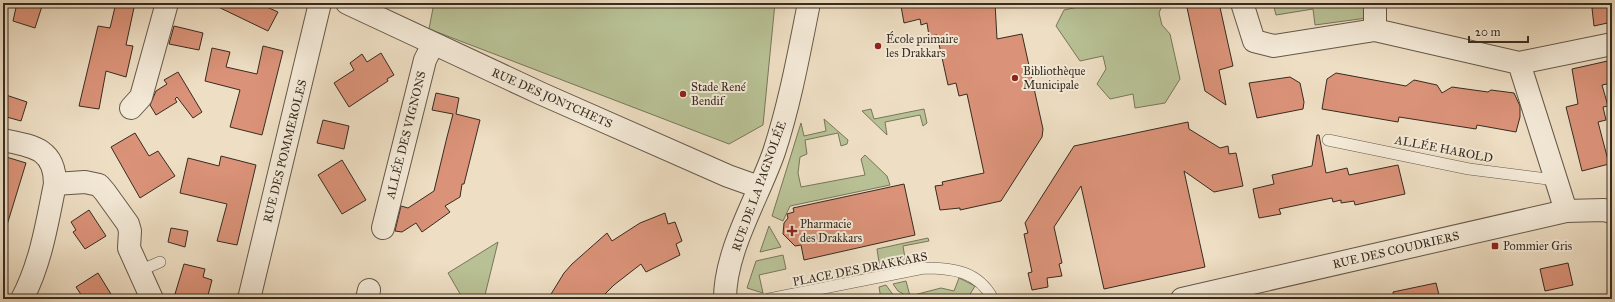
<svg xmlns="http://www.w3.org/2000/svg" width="1615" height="302" viewBox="0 0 1615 302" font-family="'IM FELL Great Primer',serif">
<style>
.green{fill:#b8c195;stroke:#78765a}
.building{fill:#da9278;stroke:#372c20}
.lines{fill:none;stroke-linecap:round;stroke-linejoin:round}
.service-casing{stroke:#655849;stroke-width:12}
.minor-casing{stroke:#655849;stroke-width:24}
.tertiary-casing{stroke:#655849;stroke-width:24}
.service{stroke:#f4ead8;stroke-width:11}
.minor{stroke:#f4ead8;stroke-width:22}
.tertiary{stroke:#f4ead8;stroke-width:22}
.poi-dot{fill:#8f2418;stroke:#f4ead8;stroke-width:1.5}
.labels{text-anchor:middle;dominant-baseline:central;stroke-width:4;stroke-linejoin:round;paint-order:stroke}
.poi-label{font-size:12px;fill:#372c20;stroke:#f4ead8;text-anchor:start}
.street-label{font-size:12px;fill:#372c20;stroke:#f4ead8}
</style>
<rect width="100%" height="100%" fill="#eedec3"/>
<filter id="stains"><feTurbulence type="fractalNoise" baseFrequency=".005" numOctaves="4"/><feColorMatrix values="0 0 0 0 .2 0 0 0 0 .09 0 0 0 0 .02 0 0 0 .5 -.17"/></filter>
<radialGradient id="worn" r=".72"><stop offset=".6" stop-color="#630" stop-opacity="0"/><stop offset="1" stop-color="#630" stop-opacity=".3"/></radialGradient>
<!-- green -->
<path class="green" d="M434,3H775L763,125L729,144L429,29Z
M1097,3H1163L1159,13L1162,25L1170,34L1180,79L1165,103L1135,108L1133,94L1110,99L1097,84L1106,69L1103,56L1080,61L1056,26L1064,10Z
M1273,3H1369L1367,18L1315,25L1313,9L1276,15Z
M871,109L874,119L924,109L927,123L923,126L920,115L885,122L887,135L862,111Z
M824,119L848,140L847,144L841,146L838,133L805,140L807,154L800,157L798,173L801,187L865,175L861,159L865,155L887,176L890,185L790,206L783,221L772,216L801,123L804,136L826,131Z
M769,226L781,247L760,252Z
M928,238L929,241L903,246L906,264L880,269L877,249Z
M498,242L484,299H463L448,273Z
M783,255L786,269L759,275L763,293L747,288L756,261Z
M959,278L975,286L969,296V299H912L898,291L893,284L906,281L910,296L941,288L954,291Z
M886,285L896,299H881L879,287Z"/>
<!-- building -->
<path class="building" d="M17,3H43L35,28L13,21Z
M116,3H135L126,45L133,46L126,77L106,71L99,109L79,106L98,26L110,28Z
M210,3H258L278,12L268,31Z
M914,3H995L997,39L1022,34L1043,129L1042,137L1001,201L960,210V208L940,210L935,186L943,185L942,182L984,173L967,94L959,96L956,83L948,85L937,35L929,36L927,23L921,25L920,19L904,23L901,6Z
M1186,3H1219L1233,66L1219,70L1226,105L1205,91Z
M1612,3V22L1594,26L1592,8Z
M174,26L203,33L199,50L169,44Z
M263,46L283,51L262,135L230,127L240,90L205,81L212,48L230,52L226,67L257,74Z
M381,53L394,75L387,79L388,81L349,107L334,83L354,70L350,63L362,54L367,62Z
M1612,60V83L1602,85L1608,106L1603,107L1606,120L1598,122L1609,164L1582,171L1566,107L1578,104L1572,69Z
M178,72L202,112L193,118L177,97L175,99L177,102L156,115L150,105L156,91L167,84L164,80Z
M1336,73L1406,86L1414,80L1437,85L1442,93L1452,87L1488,92L1491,90L1514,93L1520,106V117L1516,132L1477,125L1476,129L1399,117L1398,122L1322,109L1327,79Z
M1290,77L1300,83L1304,102L1303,109L1257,118L1249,83Z
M436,93L459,98L456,114L480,120L464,184H462L460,197L445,206L450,212L422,232L416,223L402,232L395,231L401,206L408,208L434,191L447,137L453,114L432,110Z
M3,94L27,102L21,121L3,116Z
M323,120L349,126L344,149L317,143Z
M1188,122L1189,129L1220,148L1228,146L1229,154L1236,153L1243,186L1214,192L1184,171L1205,267L1104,289L1081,186L1054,227L1062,263L1059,264L1062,276L1047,278L1048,287L1032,290L1028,273L1032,272L1024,234L1028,233L1025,223L1074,146Z
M135,133L149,156L158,151L175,176L140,198L111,147Z
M1317,135H1319L1326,173L1347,168L1349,175L1398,165L1405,194L1355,205L1354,201L1341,203V200L1333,202L1332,198L1279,209L1281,214L1259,218L1253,189L1274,184L1272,175L1312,166Z
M3,156L26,163L7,225H3Z
M221,156L256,165L237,245L217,241L227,204L180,193L188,158L219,166Z
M342,160L366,200L342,214L318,175Z
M904,184L915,235L804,260L801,245L795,246L783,234L784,223L788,218L787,214L794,212L793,208Z
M89,210L106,236L85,249L73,232L76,230L71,222Z
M665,213L668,224L675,222L682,241L676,244L680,255L646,272L641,264L614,285L600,299H548L564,273L572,264L607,233L612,241L640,223Z
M171,228L188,231L185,247L168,242Z
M1568,263L1573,285L1545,291L1540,269Z
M184,264L205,269L203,277L212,280L207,299H197L175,294Z
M98,273L114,299H84L76,287Z
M1436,283L1440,299H1394L1393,292Z"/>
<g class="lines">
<!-- service casing -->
<g class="service-casing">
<path id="service" d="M1328,140L1469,169L1555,180
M139,271L160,262
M769,299L924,268C953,268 978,271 993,299"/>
</g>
<!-- minor casing -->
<g class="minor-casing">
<path id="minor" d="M347,3L542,94L728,176L759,187
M1242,3L1254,41L1274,46L1375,30L1519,63L1566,211
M1375,30V3
M1519,63L1612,44
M131,108L141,97L167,3
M3,140C32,146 55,148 55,184C47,223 41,263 22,299
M55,184L85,182L99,185L105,192L128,224L130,231L129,248L152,299
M383,228L425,60L433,44
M249,299L320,3
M367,299L369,290
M725,299C725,250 758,198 774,152C790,103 799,53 809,3"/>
</g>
<!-- tertiary casing -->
<g class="tertiary-casing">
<path id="tertiary" d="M1182,299L1566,211L1604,210L1612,212"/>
</g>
<!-- service -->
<use href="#service" class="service"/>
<!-- minor -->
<use href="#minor" class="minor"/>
<!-- tertiary -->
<use href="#tertiary" class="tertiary"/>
</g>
<!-- markers -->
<g class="poi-dot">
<circle cx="878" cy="46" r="4"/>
<circle cx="1015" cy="78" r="4"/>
<circle cx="683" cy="94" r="4"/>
<path d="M790 225h4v4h4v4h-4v4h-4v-4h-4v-4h4z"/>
<rect x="1491" y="242" width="8" height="8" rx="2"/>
</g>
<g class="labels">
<!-- poi labels -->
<g class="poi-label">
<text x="886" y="39">École primaire<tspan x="886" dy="14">les Drakkars</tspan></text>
<text x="1023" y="71">Bibliothèque<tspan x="1023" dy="14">Municipale</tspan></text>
<text x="691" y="87">Stade René<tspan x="691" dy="14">Bendif</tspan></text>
<text x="800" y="224">Pharmacie<tspan x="800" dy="14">des Drakkars</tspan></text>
<text x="1503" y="246">Pommier Gris</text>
</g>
<!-- street labels -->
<g class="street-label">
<text transform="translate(552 98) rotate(24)">RUE DES JONTCHETS</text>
<text transform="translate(406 135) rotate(-76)">ALLÉE DES VIGNONS</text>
<text transform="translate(1444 149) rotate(11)">ALLÉE HAROLD</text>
<text transform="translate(285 151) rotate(-76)">RUE DES POMMEROLES</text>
<text transform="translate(759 186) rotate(-70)">RUE DE LA PAGNOLÉE</text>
<text transform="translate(1396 250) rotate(-13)">RUE DES COUDRIERS</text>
<text transform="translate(860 269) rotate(-11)">PLACE DES DRAKKARS</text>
</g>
</g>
<!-- margin -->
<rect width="1615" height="302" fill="none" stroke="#eedec3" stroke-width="16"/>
<rect x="4" y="4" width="1607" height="294" fill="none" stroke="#372c20" stroke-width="2"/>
<rect x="8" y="8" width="1599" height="286" fill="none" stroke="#372c20"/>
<!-- scale -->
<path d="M1469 36v6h59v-6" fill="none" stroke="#372c20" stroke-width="2"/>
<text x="1475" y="36" font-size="12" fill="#372c20" stroke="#f4ead8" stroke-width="3" paint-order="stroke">20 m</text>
<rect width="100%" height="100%" filter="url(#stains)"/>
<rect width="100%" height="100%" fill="url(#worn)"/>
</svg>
